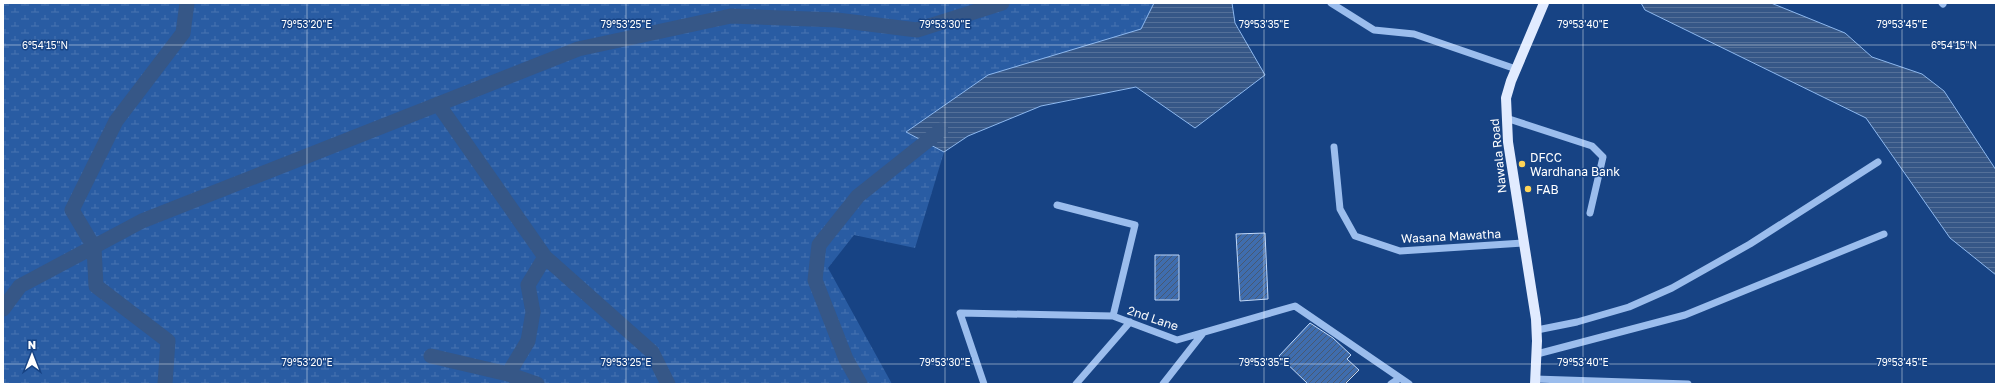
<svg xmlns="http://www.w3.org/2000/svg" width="1999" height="387" viewBox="0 0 1999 387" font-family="'Golos Text',sans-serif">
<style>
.wetland{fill:url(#wetland-marsh)}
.water{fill:url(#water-rules);stroke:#8db8ef}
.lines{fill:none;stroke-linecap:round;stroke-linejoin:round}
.canal{stroke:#365787;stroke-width:15}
.building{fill:url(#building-hatch);stroke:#c0d8f9}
.minor{stroke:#9bbded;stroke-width:7}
.major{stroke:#e1ebff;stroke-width:10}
.ticks{fill:none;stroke:#fff;stroke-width:1;stroke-opacity:0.45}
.poi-dot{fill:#ffd457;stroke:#174384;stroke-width:1.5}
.labels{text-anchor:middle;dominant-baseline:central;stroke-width:3;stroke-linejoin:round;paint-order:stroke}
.street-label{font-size:12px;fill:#fff;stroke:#174384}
.poi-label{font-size:12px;fill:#fff;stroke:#174384;text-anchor:start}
.ticks-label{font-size:10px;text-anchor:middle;fill:#fff;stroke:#174384;stroke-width:3;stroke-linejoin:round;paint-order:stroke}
</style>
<defs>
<pattern id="wetland-marsh" width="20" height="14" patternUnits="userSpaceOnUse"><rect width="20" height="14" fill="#295ca3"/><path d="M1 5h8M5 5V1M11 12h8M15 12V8" fill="none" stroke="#4974b1"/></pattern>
<pattern id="water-rules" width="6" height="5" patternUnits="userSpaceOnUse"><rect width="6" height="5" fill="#365787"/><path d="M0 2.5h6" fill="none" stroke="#547099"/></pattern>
<pattern id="building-hatch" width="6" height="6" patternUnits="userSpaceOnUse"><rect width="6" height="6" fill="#3f6dae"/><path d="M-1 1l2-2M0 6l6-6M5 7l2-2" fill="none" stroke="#475973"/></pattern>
</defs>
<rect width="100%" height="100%" fill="#174384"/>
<!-- wetland -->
<path class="wetland" d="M3,3H1154L1142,29L988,75L906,132L944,152L915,248L854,235L828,268L892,384H3Z"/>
<!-- water -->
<path class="water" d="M1154,3H1232L1235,23L1265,75L1195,128L1136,87L1041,106L968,136L944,152L906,132L988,75L1141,29Z
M1641,3H1771L1845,33L1872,57L1922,74L1944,91L1996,170V275L1950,238L1866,118L1645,10Z"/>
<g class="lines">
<!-- canal -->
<path class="canal" d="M438,104L545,257L652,352L668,384
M3,309L20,286L142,221L578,49L731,16L837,20L917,30L1002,3
M431,356L508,374L537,384
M508,374L528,341L533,312L528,285L545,257
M165,384L168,341L96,286L94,247L72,210L116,121L183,33L187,3
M860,384L846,359L815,280L819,245L858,196L941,130"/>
</g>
<!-- building -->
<path class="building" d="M1265,233L1268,299L1240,301L1236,234Z
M1155,255H1179V300H1155Z
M1310,323L1333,338L1351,355L1347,359L1359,370L1345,384H1308L1279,356Z"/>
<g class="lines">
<!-- minor -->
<path class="minor" d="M1331,3L1374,30L1414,34L1516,69
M1942,3L1943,4
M1506,118L1592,146L1603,157L1590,213
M1334,147L1340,209L1355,236L1400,251L1523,243
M1057,205L1135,225L1113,316
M1537,330L1577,322L1629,307L1672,288L1750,244L1878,162
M1537,354L1685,315L1884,234
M1535,379L1688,384
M984,384L960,313L1113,316L1177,340L1295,306L1409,384
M1076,384L1130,322
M1163,384L1203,333
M1391,384L1400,378"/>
<!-- major -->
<path class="major" d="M1535,384L1537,341L1536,319L1508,142L1506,98L1511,81L1544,3"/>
</g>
<!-- ticks -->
<path class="ticks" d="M307,3V384M626,3V384M945,3V384M1264,3V384M1583,3V384M1902,3V384M3,45H1996M3,364H1996"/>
<!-- markers -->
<g class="poi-dot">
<circle cx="1522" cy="164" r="4"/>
<circle cx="1528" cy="189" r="4"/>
</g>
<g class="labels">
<!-- street labels -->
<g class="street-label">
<text transform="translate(1498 156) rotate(-96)">Nawala Road</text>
<text transform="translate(1451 236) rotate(-3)">Wasana Mawatha</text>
<text transform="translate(1153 318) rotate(19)">2nd Lane</text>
</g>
<!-- poi labels -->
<g class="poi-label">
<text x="1530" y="157">DFCC<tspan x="1530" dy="14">Wardhana Bank</tspan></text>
<text x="1536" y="189">FAB</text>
</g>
</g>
<g class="ticks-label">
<text x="307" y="28">79°53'20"E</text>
<text x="626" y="28">79°53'25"E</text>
<text x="945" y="28">79°53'30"E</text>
<text x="1264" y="28">79°53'35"E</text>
<text x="1583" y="28">79°53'40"E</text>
<text x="1902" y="28">79°53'45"E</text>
<text x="45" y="49">6°54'15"N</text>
<text x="1954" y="49">6°54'15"N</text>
<text x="307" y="366">79°53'20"E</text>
<text x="626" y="366">79°53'25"E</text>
<text x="945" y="366">79°53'30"E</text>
<text x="1264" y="366">79°53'35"E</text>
<text x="1583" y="366">79°53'40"E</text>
<text x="1902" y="366">79°53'45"E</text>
</g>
<!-- border -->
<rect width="1999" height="387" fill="none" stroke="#ffffff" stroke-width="8"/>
<!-- north arrow -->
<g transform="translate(32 355)" stroke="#174384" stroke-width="3" paint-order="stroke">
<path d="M0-3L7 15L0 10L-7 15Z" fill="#ffffff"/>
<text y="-6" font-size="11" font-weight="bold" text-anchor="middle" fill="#ffffff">N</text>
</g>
</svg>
